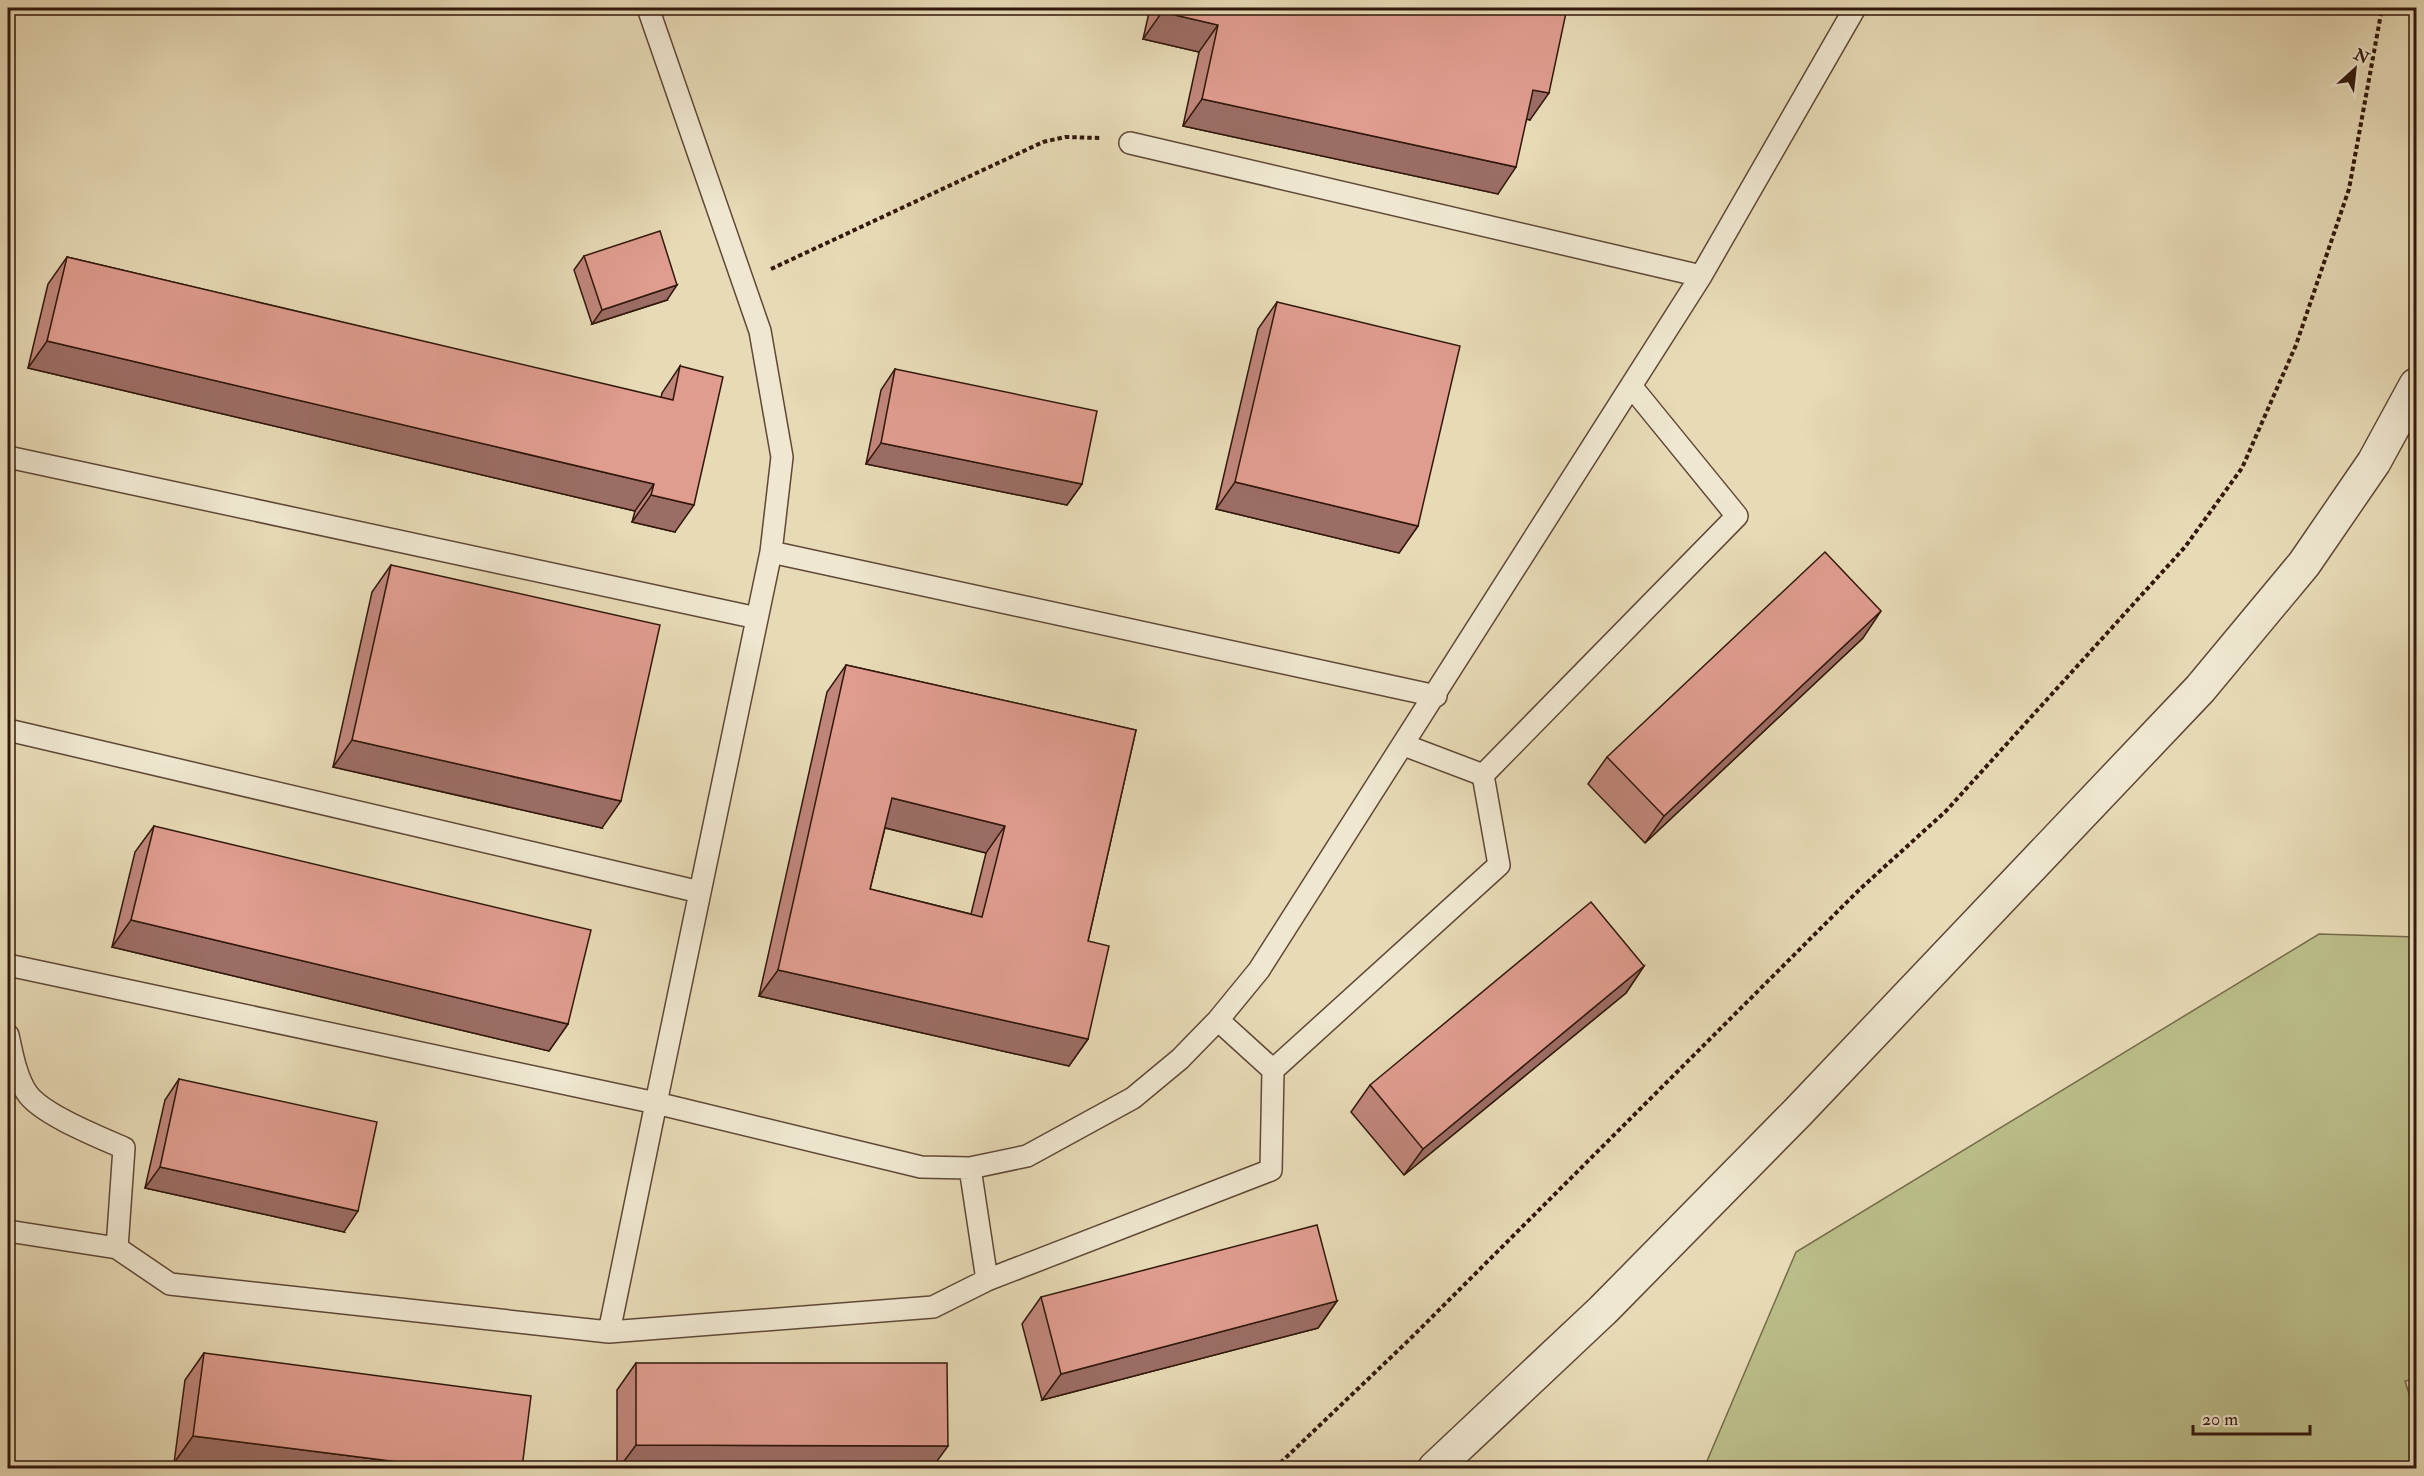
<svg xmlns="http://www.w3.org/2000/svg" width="2424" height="1476" viewBox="0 0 2424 1476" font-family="'IM FELL Double Pica',serif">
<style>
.green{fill:#bbbe8a;stroke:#766b4b;stroke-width:1.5}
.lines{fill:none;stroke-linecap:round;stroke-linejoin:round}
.service-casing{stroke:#5f4836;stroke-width:24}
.minor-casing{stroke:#5f4836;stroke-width:36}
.path{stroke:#32180c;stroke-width:4;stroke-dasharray:4.5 3;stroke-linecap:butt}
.service{stroke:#efe7d0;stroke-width:21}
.minor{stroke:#efe7d0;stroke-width:33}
.wall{fill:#c0867b;stroke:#32180c;stroke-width:1.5;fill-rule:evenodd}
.shaded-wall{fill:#9c6d64;stroke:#32180c;stroke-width:1.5}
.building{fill:#df9c8f;stroke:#32180c;stroke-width:1.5;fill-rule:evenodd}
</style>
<rect width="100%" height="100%" fill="#e7dab6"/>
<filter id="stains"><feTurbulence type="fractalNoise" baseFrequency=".00333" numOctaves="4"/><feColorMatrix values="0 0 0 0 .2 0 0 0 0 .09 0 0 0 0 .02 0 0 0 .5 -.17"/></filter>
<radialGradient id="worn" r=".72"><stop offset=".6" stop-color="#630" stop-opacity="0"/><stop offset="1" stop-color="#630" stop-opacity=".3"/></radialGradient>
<!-- green -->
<path class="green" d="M2319,934L2416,937V1379L2405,1381L2416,1416V1468H1704L1796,1252Z"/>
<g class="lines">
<!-- service casing -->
<g class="service-casing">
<path id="service" d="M1130,143L1701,276
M8,457L757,618
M771,552L1436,696
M8,730L700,892
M1404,745L1483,775
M8,965L656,1103L771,552L782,457L760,331L648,8
M1218,1020L1273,1070
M8,1035C12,1053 16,1077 27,1093C41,1114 99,1137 124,1148L117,1248L8,1231
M970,1168L987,1280
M117,1248L170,1284L609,1332L933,1307L987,1280L1271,1170L1273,1070L1499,865L1483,775L1737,516L1631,386
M609,1332L656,1103L921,1167L970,1168L1027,1156L1133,1098L1180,1059L1218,1020L1259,970L1701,276L1855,8"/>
</g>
<!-- minor casing -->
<g class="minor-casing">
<path id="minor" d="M1435,1468L1603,1310L1798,1112L2200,689L2304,564L2374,462L2416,385"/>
</g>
<!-- path -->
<path class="path" d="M771,269L1043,142L1065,137L1100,138
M1275,1468L1409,1340L1860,889L1946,811L2185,547L2242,468L2296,345L2349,189L2382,8"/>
<!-- service -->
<use href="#service" class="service"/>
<!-- minor -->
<use href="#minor" class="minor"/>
</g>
<!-- wall -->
<path class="wall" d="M1150,8H1567L1530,120L1527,119L1498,194L1183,126L1199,52L1143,39Z
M584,256L667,300L592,324L574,270Z
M67,257L661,398L662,393L680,366L675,532L632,522L635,511L28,368L48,284Z
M1277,302L1418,526L1399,553L1216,509L1258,329Z
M895,369L1082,484L1067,505L866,464L881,390Z
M391,565L602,828L333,767L372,592Z
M1863,638L1645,843L1588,784L1607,757Z
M846,665L1136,730L1088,941V1039L1069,1066L759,996L827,692ZM885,828L986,853L971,914L870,889Z
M154,826L568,1024L549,1051L112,947L135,852Z
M1644,966L1626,993L1404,1175L1351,1112L1370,1085Z
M179,1079L344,1232L145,1188L165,1100Z
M1041,1297L1337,1301L1318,1328L1042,1400L1022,1324Z
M204,1353L522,1468H219L174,1463L185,1380Z
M636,1363L932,1468H617V1390Z"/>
<!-- shaded-wall -->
<path class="shaded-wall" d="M1162,12L1218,25L1199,52L1143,39Z
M1533,90L1549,93L1530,120L1514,116Z
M1202,99L1516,167L1498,194L1183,126Z
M677,285L667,300L592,324L602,310Z
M47,341L654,484L635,511L28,368Z
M881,443L1082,484L1067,505L866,464Z
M1235,482L1418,526L1399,553L1216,509Z
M651,495L694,505L675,532L632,522Z
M1881,611L1863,638L1645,843L1664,816Z
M352,740L621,801L602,828L333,767Z
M892,798L1005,826L986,853L874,825Z
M131,920L568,1024L549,1051L112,947Z
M1644,966L1626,993L1404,1175L1423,1149Z
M778,970L1088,1039L1069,1066L759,996Z
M160,1167L358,1211L344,1232L145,1188Z
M1337,1301L1318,1328L1042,1400L1061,1374Z
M193,1436L446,1468H219L174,1463Z
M636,1445L948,1446L932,1468H619Z"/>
<!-- building -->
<path class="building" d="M1163,8H1567L1549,93L1533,90L1516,167L1202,99L1218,25L1162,12Z
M660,231L677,285L602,310L584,256Z
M67,257L673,400L680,366L723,377L694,505L651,495L654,484L47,341Z
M1277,302L1460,346L1418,526L1235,482Z
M895,369L1097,411L1082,484L881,443Z
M1825,552L1881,611L1664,816L1607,757Z
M391,565L660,625L621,801L352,740Z
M846,665L1136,730L1088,941L1109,946L1088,1039L778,970ZM892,798L1005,826L982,917L870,889Z
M154,826L591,930L568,1024L131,920Z
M1591,902L1644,966L1423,1149L1370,1085Z
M179,1079L377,1122L358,1211L160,1167Z
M1317,1225L1337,1301L1061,1374L1041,1297Z
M204,1353L531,1396L522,1468H446L193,1436Z
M636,1363H947L948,1446L636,1445Z"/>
<!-- margin -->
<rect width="2424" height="1476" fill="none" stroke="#e7dab6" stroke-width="30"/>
<rect x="9" y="9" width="2406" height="1458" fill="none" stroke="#32180c" stroke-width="3"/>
<rect x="15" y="15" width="2394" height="1446" fill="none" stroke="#32180c" stroke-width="1.5"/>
<!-- north arrow -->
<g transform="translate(2355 69) rotate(27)" stroke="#efe7d0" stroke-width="4.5" paint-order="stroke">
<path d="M0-4.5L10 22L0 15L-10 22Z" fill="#32180c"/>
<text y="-9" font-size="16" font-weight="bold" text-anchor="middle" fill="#32180c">N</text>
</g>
<!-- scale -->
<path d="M2193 1425v9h117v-9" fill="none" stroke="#32180c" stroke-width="3"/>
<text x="2202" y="1425" font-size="18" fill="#32180c" stroke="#efe7d0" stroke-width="4.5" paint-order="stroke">20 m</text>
<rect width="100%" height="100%" filter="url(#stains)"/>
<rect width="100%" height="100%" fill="url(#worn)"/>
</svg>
